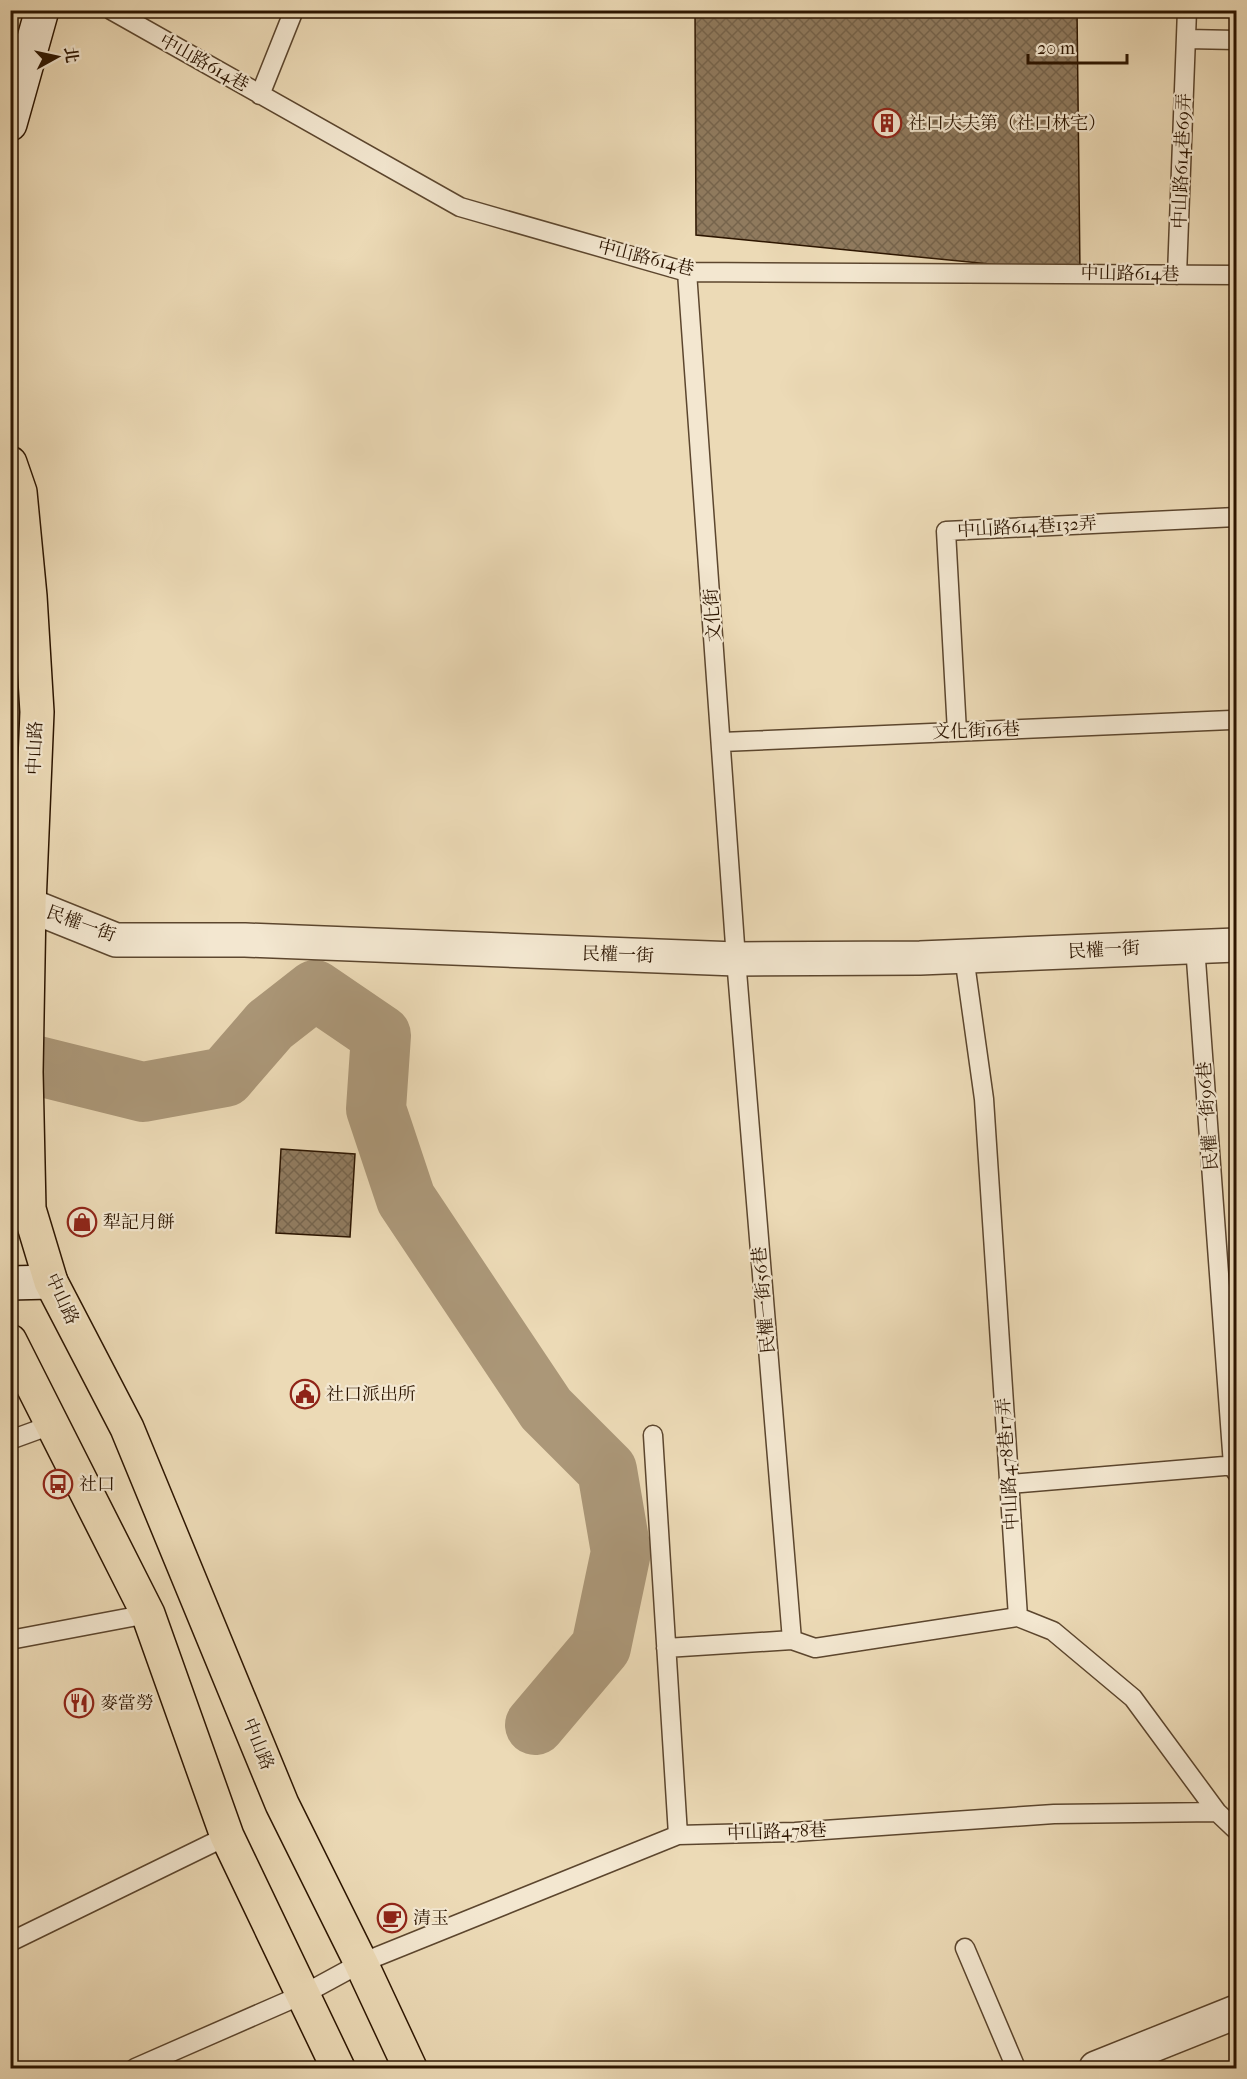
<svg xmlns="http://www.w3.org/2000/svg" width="1247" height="2079" viewBox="0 0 1247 2079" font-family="'IM FELL French Canon','Noto Serif TC',serif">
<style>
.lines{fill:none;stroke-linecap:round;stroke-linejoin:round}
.river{stroke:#ab9778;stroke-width:60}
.building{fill:url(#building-cross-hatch);stroke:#2c1500;stroke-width:1.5}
.lane-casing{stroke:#5c462e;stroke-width:21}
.street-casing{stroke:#5c462e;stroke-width:36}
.secondary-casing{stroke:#2c1500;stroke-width:36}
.primary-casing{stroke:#2c1500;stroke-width:36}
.lane{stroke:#f3e7d0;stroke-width:18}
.street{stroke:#f3e7d0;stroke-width:33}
.secondary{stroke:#f3e7d0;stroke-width:33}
.primary{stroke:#ecdab6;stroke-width:33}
.labels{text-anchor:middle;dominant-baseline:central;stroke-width:4.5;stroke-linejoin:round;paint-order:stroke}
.street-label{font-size:18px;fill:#2c1500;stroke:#f3e7d0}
.poi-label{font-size:18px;fill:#2c1500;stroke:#f3e7d0;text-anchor:start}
</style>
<defs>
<pattern id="building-cross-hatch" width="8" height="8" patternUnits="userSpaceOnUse" patternTransform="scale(1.5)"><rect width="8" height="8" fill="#907b5f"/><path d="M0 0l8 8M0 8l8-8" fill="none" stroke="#76644c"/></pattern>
</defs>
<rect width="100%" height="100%" fill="#ecdab6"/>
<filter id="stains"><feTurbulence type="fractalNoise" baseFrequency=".00333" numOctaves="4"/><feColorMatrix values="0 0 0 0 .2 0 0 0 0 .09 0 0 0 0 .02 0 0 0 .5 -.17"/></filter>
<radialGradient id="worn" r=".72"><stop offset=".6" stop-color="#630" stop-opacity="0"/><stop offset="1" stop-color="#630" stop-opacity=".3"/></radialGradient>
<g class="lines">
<!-- river -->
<path class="river" d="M10,1059L143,1092L225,1077L270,1025L315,990L381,1035L376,1109L406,1199L546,1409L607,1470L621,1552L601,1647L535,1725"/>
</g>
<!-- building -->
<path class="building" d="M695,10H1077L1080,273L696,235Z
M281,1149L355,1154L350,1237L276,1233Z"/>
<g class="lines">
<!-- lane casing -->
<g class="lane-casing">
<path id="lane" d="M111,10L460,207L687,272L1236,275
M1187,39L1236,40
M260,95L294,10
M687,272L736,959L792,1640
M1177,275L1187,10
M957,732L946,531L1236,517
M722,742L1231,720
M1195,946L1233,1465L1236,1472
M964,956L984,1099L1018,1617
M653,1435L678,1835
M10,1440L54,1424
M1009,1484L1236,1465
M1018,1617L1053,1631L1133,1698L1217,1812L1236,1830
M10,1640L148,1614
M666,1648L792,1640L815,1648L1018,1617
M10,1942L227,1836
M965,1948L1016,2068
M135,2068L304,1994L361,1963L678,1835L795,1832L1054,1814L1217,1812"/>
</g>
<!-- street casing -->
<g class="street-casing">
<path id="street" d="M10,891L29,905L116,940H245L736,959L920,958L1236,945
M1096,2068L1236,2012"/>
</g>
<!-- secondary casing -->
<g class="secondary-casing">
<path id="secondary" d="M10,124L42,10
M10,1283L51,1282"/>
</g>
<!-- primary casing -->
<g class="primary-casing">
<path id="primary" d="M10,463L20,492L30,596L37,712L29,905L26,1072L29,1209L51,1282L127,1428L282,1804L361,1963L410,2068
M10,1341L148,1614L227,1836L338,2068"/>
</g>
<!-- lane -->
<use href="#lane" class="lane"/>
<!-- street -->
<use href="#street" class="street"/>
<!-- secondary -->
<use href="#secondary" class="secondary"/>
<!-- primary -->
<use href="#primary" class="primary"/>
</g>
<!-- icons -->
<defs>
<g id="building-ring" transform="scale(1.5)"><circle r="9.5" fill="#f3e7d0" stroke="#8f2418" stroke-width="1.5"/><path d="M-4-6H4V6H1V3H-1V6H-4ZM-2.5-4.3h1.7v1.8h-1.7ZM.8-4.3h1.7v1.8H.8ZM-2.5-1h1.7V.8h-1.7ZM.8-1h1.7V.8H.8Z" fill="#8f2418"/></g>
<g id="shop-ring" transform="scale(1.5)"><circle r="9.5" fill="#f3e7d0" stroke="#8f2418" stroke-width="1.5"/><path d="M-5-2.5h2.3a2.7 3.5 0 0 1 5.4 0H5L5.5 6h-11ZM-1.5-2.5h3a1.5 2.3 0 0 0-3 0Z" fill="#8f2418"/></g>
<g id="civic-ring" transform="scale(1.5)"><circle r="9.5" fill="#f3e7d0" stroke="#8f2418" stroke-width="1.5"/><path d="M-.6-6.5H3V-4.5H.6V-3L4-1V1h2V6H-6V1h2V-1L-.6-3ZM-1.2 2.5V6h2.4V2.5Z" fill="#8f2418"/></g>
<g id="bus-ring" transform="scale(1.5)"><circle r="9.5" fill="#f3e7d0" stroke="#8f2418" stroke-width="1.5"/><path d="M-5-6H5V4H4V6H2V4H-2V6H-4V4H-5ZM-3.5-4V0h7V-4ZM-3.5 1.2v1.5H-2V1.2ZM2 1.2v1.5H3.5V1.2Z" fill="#8f2418"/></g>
<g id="restaurant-ring" transform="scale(1.5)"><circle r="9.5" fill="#f3e7d0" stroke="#8f2418" stroke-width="1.5"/><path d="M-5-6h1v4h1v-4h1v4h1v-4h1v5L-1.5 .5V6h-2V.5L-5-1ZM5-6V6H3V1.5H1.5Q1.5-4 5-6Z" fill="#8f2418"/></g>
<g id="cafe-ring" transform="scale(1.5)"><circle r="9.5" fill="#f3e7d0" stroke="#8f2418" stroke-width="1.5"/><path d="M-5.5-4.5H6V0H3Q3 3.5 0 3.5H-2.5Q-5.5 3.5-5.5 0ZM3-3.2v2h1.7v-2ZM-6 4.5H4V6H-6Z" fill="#8f2418"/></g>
</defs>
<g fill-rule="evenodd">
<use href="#building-ring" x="887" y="123"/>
<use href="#shop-ring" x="82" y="1222"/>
<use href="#civic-ring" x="305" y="1394"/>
<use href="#bus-ring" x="58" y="1484"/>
<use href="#restaurant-ring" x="79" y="1703"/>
<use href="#cafe-ring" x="392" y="1918"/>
</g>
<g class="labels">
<!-- street labels -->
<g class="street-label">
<text transform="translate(204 63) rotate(29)">中山路614巷</text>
<text transform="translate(1182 161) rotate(-88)">中山路614巷69弄</text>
<text transform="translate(646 258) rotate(14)">中山路614巷</text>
<text transform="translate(1130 274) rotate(1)">中山路614巷</text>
<text transform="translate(1027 527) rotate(-3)">中山路614巷132弄</text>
<text transform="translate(713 615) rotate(-94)">文化街</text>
<text transform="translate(976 731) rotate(-2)">文化街16巷</text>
<text transform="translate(35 748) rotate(-88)">中山路</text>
<text transform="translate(81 924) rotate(20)">民權一街</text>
<text transform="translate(1104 950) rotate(-3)">民權一街</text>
<text transform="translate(618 955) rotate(2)">民權一街</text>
<text transform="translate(1208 1116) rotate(-94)">民權一街96巷</text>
<text transform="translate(62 1299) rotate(65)">中山路</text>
<text transform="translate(764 1300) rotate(-95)">民權一街56巷</text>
<text transform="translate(1008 1464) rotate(-94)">中山路478巷17弄</text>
<text transform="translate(258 1744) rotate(68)">中山路</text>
<text transform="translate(777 1832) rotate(-2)">中山路478巷</text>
</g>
<!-- poi labels -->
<g class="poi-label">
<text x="908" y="123">社口大夫第（社口林宅）</text>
<text x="103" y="1222">犁記月餅</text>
<text x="326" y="1394">社口派出所</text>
<text x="79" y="1484">社口</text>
<text x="100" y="1703">麥當勞</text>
<text x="413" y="1918">清玉</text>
</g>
</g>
<!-- margin -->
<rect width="1247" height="2079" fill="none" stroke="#ecdab6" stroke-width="36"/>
<rect x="12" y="12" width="1223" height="2055" fill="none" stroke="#2c1500" stroke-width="3"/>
<rect x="18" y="18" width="1211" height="2043" fill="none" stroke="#2c1500" stroke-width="1.5"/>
<!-- north arrow -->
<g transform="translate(57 57) rotate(82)" stroke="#f3e7d0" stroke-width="4.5" paint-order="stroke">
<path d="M0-4.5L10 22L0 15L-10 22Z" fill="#2c1500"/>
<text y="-9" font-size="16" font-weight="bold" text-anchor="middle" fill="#2c1500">北</text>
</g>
<!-- scale -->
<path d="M1028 54v9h99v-9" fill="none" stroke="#2c1500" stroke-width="3"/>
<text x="1037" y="54" font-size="18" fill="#2c1500" stroke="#f3e7d0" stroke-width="4.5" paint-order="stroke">20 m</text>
<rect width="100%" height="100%" filter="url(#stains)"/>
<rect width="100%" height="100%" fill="url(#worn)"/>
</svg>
